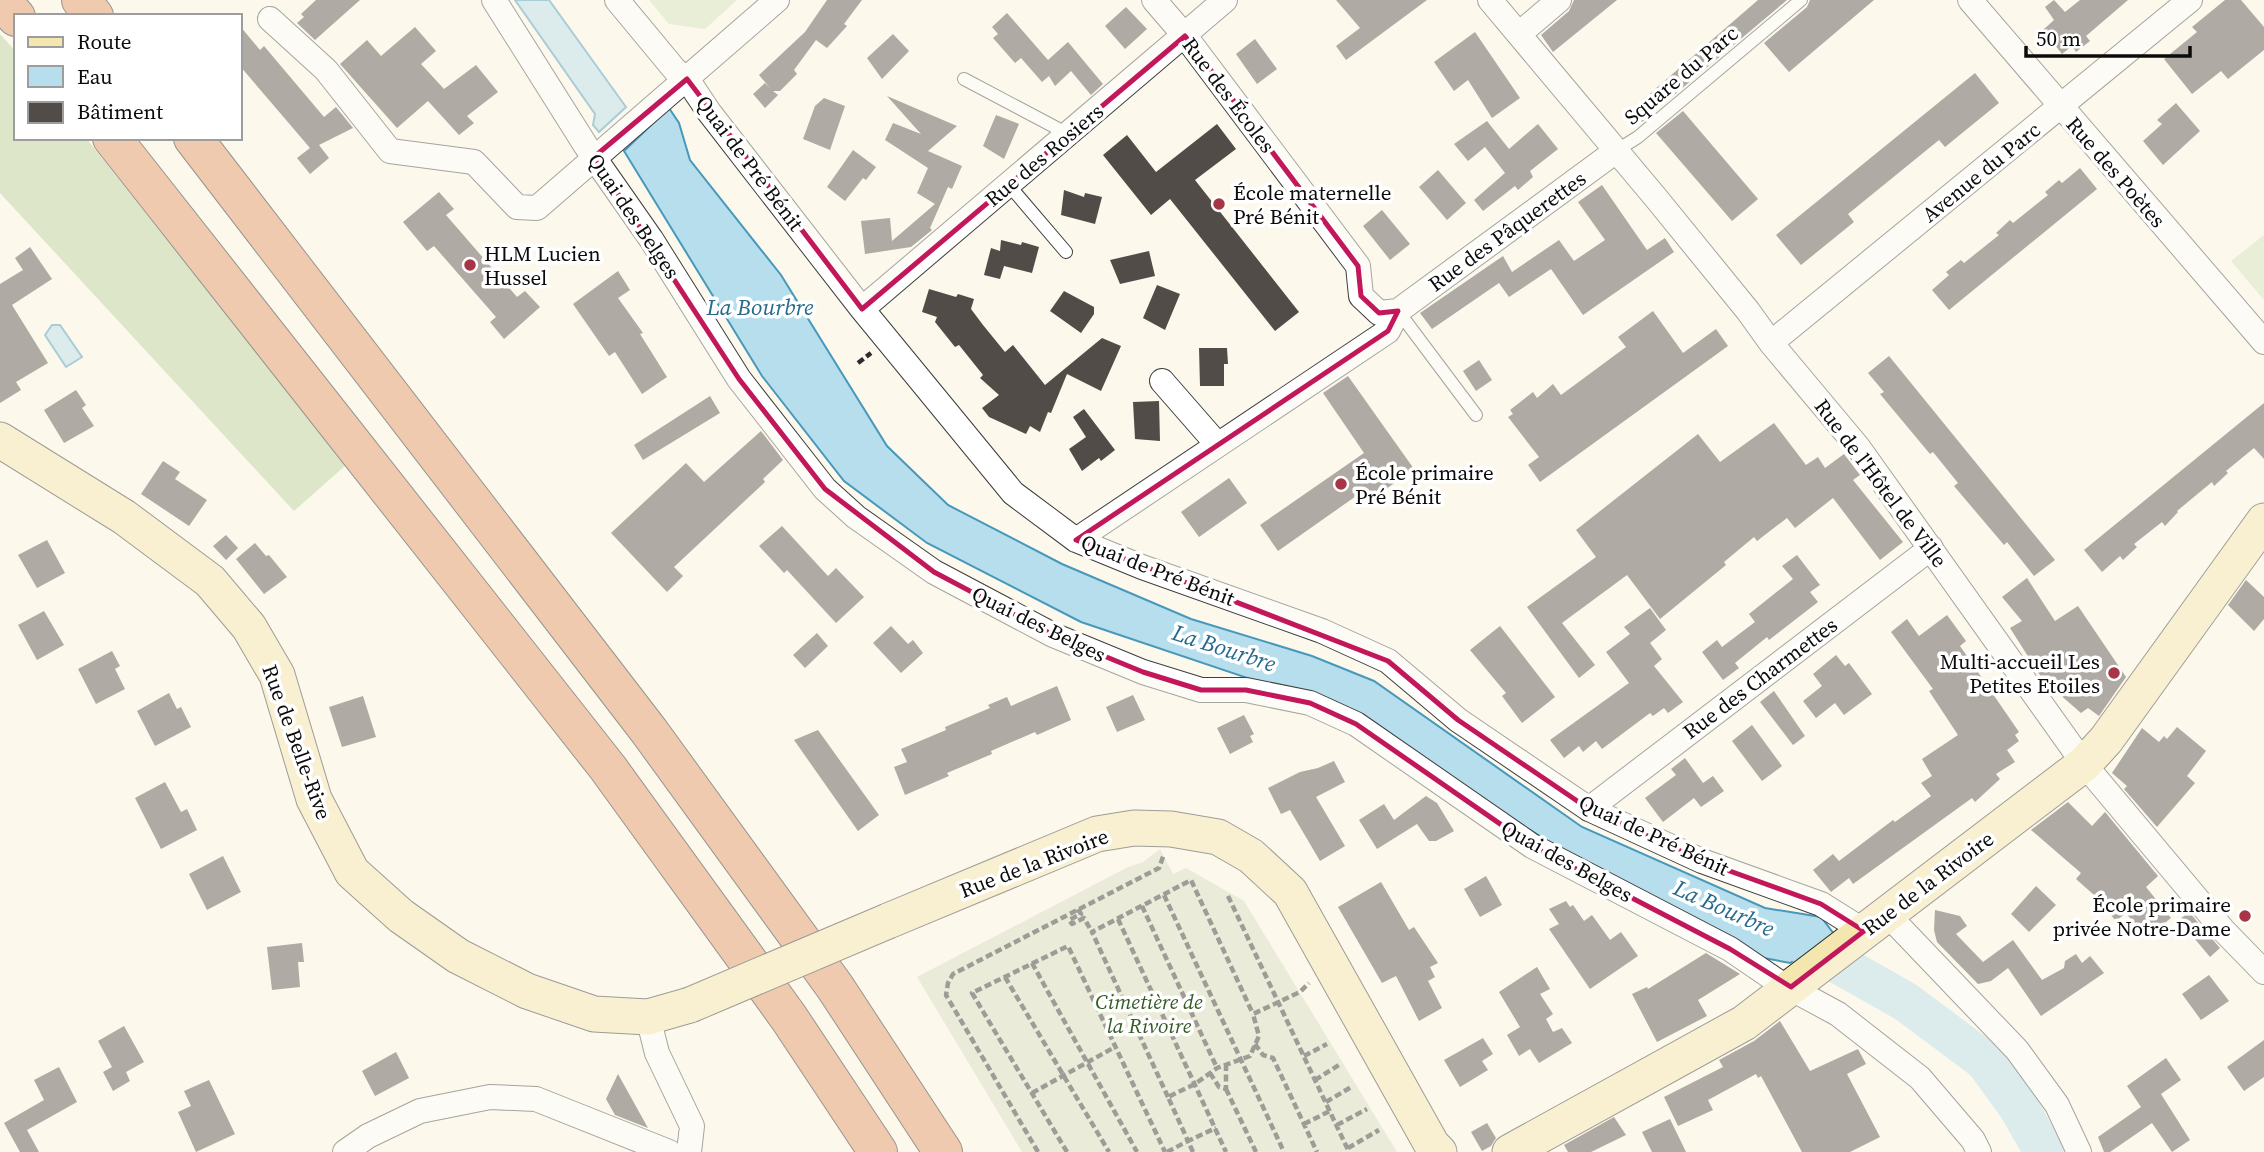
<svg xmlns="http://www.w3.org/2000/svg" width="2264" height="1152" viewBox="0 0 2264 1152" font-family="'Source Serif 4',serif">
<style>
.green{fill:#d3e2ba}
.forest{fill:#b8d19b}
.cemetery{fill:#d5dbc0}
.water{fill:#b6deed;stroke:#4798bb;stroke-width:2}
.lines{fill:none;stroke-linecap:round;stroke-linejoin:round}
.river{stroke:#b6deed;stroke-width:40}
.building{fill:#524c49}
.lane-casing{stroke:#3e3e3e;stroke-width:14}
.street-casing{stroke:#3e3e3e;stroke-width:26}
.secondary-casing{stroke:#2d2d2d;stroke-width:37}
.highway-casing{stroke:#1c1c1c;stroke-width:40}
.path{stroke:#2d2d2d;stroke-width:4.5;stroke-dasharray:7 3.5;stroke-linecap:butt}
.lane{stroke:#fff;stroke-width:12}
.street{stroke:#fff;stroke-width:24}
.secondary{stroke:#f4e6af;stroke-width:35}
.highway{stroke:#e19265;stroke-width:38}
.secondary-bridge-casing{stroke:#2d2d2d;stroke-width:37;stroke-linecap:butt}
.secondary-bridge{stroke:#f4e6af;stroke-width:35}
.marked{fill:none;stroke:#c2185b;stroke-width:5;stroke-linejoin:round}
.poi-dot{fill:#a83546;stroke:#fff;stroke-width:2.5}
.labels{text-anchor:middle;dominant-baseline:central;stroke-width:7;stroke-linejoin:round;paint-order:stroke}
.street-label{font-size:21px;fill:#0b0b0b;stroke:#fff}
.poi-label{font-size:21px;fill:#0b0b0b;stroke:#fff;text-anchor:start}
.park-label{font-size:21px;font-style:italic;fill:#345a24;stroke:#fff}
.water-label{font-size:23px;font-style:italic;fill:#25698c;stroke:#fff}
</style>
<rect width="100%" height="100%" fill="#fcf8ec"/>
<!-- green -->
<path class="green" d="M649,0H737L705,29L669,24Z
M2264,235V300L2231,261Z"/>
<!-- forest -->
<path class="forest" d="M0,34L16,52V138H86L346,465L294,511L0,193Z"/>
<!-- cemetery -->
<path class="cemetery" d="M1160,849L1173,874L1186,868L1244,901L1397,1152H1022L917,977L1128,867L1143,862Z"/>
<!-- water -->
<path class="water" d="M515,0H549L626,107L599,132L593,125L595,114Z
M669,108L679,123L690,160L781,275L887,446L948,505L1062,564L1191,619L1312,656L1374,681L1582,827L1765,908L1821,917L1834,934L1790,963L1764,958L1586,866L1459,784L1277,688L1081,622L927,543L844,481L762,376L624,151Z
M52,325H60L82,357L66,367L45,335Z"/>
<g class="lines">
<!-- river -->
<path class="river" d="M1798,941L1906,1002L1985,1061L2019,1108L2044,1152"/>
</g>
<!-- building -->
<path class="building" d="M316,0H360L315,40L297,23L304,17L301,14Z
M827,0H862L844,24L847,26L827,48L816,40L794,70L797,74L780,91H773L778,95L765,108L753,94L765,83L770,88L759,75L805,32Z
M1336,0H1427L1346,60L1336,46L1360,28Z
M1574,0H1617L1553,52L1541,35L1569,11Z
M1758,0H1787L1642,122L1632,109Z
M1810,0H1874L1789,72L1764,43L1807,7Z
M2054,0L2065,12L2080,0H2128L2086,36L2090,41L2076,52L2072,46L2062,54L2043,30L2054,20L2045,7Z
M2225,0H2241L2264,27V50L2228,79L2221,71L2192,94L2164,59L2197,32L2192,27Z
M1126,7L1147,29L1125,49L1105,26Z
M1007,13L1048,60L1068,42L1103,84L1091,95L1071,71L1055,86L1049,76L1042,82L1021,58L1015,63L993,38L998,34L992,27Z
M240,26L260,50L264,46L324,117L336,107L353,128L319,145L329,158L310,174L297,158L310,148L240,66Z
M415,27L436,51L421,64L444,89L476,65L498,92L467,116L474,123L459,135L428,101L397,128L340,64L367,40L381,56Z
M1475,32L1520,98L1492,118L1468,80L1454,91L1434,62Z
M893,34L909,51L882,79L867,58Z
M1255,39L1277,69L1257,84L1236,54Z
M1975,73L1999,103L1945,147L1939,140L1848,214L1854,222L1801,265L1776,235Z
M887,96L957,126L928,151L962,166L952,189L948,187L930,228L932,230L911,247L865,254L861,221L890,218L892,241L935,204L917,193L928,168L885,140L893,123L921,134Z
M824,98L845,106L830,150L803,139L815,106Z
M2176,103L2200,131L2163,165L2143,141L2162,124L2157,120Z
M1683,111L1758,199L1732,221L1656,133Z
M996,115L1019,124L1004,159L983,146Z
M1487,121L1509,149L1538,124L1558,149L1530,171L1533,177L1518,190L1515,186L1483,211L1474,200L1505,173L1485,147L1468,161L1454,144Z
M1217,124L1236,149L1195,180L1299,312L1275,331L1170,199L1151,215L1103,155L1127,135L1156,172Z
M853,150L876,167L866,180L863,178L845,201L827,187Z
M2080,168L2097,189L1949,310L1932,290L1949,275L1946,272L1961,260L1964,263L1999,235L1996,233L2010,220L2013,223L2048,195L2045,192L2059,180L2062,183Z
M1438,170L1466,203L1447,220L1419,187Z
M1602,185L1647,250L1665,238L1674,252L1583,315L1551,269L1509,297L1499,283L1432,329L1420,313L1503,256L1512,272L1559,240L1574,261L1605,240L1578,202Z
M1064,190L1084,197L1085,193L1102,197L1095,224L1061,215Z
M439,192L454,209L446,215L517,297L525,291L540,307L504,339L490,322L496,317L434,246L427,251L403,222Z
M1382,210L1410,244L1390,260L1363,226Z
M1001,240L1021,245L1022,242L1039,247L1032,273L1004,266L1000,279L984,275L991,248L1000,251Z
M30,247L52,279L12,305L48,363L16,382L21,390L0,403V284L23,270L15,258Z
M1149,251L1155,276L1120,284L1110,260Z
M618,271L630,290L618,298L643,333L640,334L667,377L642,394L615,352L609,356L573,304Z
M1157,285L1180,294L1165,330L1143,318Z
M929,289L956,297L958,294L974,299L971,309L983,325L1005,352L1013,345L1045,385L1102,338L1121,346L1101,391L1067,374L1051,413L1048,412L1040,432L1030,426L1026,434L989,417L982,408L999,395L980,378L983,375L959,345L955,347L935,322L937,317L922,312Z
M1064,291L1094,307V314L1081,333L1050,311Z
M1653,311L1683,353L1716,329L1728,346L1540,482L1528,465L1539,457L1508,417L1513,414L1510,410L1533,392L1537,398L1553,384L1561,395L1626,347L1618,337Z
M1199,348H1227L1228,364H1224V386H1200Z
M1889,356L2055,560L2034,576L2007,542L2004,545L1954,486L1958,483L1933,452L1930,454L1880,394L1884,392L1868,373Z
M1479,360L1492,380L1476,391L1463,371Z
M1348,376L1414,469L1365,504L1359,494L1278,551L1260,525L1364,453L1323,393Z
M76,390L86,405L82,408L94,426L64,443L44,410Z
M710,396L720,413L643,460L634,445Z
M1159,401L1160,441L1135,439L1133,402Z
M2264,403V459L2254,448L2226,471L2228,473L2214,486L2212,482L2177,511L2178,512L2165,526L2162,522L2134,544L2137,547L2123,560L2120,556L2102,572L2084,550Z
M1084,409L1115,450L1101,461L1099,458L1082,471L1069,449L1086,437L1073,417Z
M1774,423L1806,465L1818,457L1825,468L1844,454L1860,475L1853,480L1903,542L1880,560L1833,498L1795,528L1787,518L1757,541L1754,537L1724,562L1726,565L1660,619L1627,575L1562,623L1595,665L1579,678L1527,607L1596,557L1576,530L1698,434L1720,462Z
M761,431L783,460L763,479L765,482L674,567L683,576L667,592L611,533L686,463L704,482Z
M163,461L180,472L175,479L207,500L189,526L141,494Z
M1229,478L1247,503L1199,537L1181,512Z
M782,526L828,576L836,568L864,597L836,623L787,570L784,573L759,546Z
M226,535L238,548L226,560L213,546Z
M47,540L65,573L37,588L18,555Z
M255,543L266,556L269,555L287,577L264,594L236,559Z
M1797,555L1820,585L1810,592L1818,602L1769,640L1767,637L1735,663L1739,668L1723,680L1702,652L1717,640L1722,647L1755,622L1749,614L1793,579L1782,566Z
M2027,578L2055,621L2078,606L2126,677L2099,716L2088,708L2081,713L2043,680L2010,628L2022,621L2002,597Z
M2246,580L2264,597V619L2254,631L2228,605Z
M1650,608L1666,630L1650,643L1662,659L1654,666L1683,702L1668,713L1664,708L1653,716L1650,713L1602,749L1596,741L1583,752L1579,746L1564,758L1550,740L1629,683L1606,652L1630,634L1624,627Z
M44,611L64,645L37,660L18,625Z
M1947,615L1966,641L1960,646L2019,732L2015,735L2019,741L2007,750L2015,762L1996,774L2000,779L1975,802L1972,798L1853,884L1849,878L1831,892L1813,870L1833,854L1839,861L1893,820L1895,822L1931,796L1921,783L1932,776L1922,759L1958,735L1929,691L1933,689L1891,632L1907,619L1919,636Z
M891,626L908,644L913,640L923,653L901,673L873,643Z
M1500,626L1555,697L1522,723L1502,696L1506,693L1470,650Z
M817,633L828,646L805,668L793,655Z
M112,651L120,666L115,669L125,689L96,704L78,669Z
M1836,655L1845,666L1849,663L1872,694L1844,715L1835,703L1816,718L1803,701L1822,686L1813,674Z
M1057,686L1071,720L1037,735L1035,732L991,751L992,754L947,773L949,776L905,795L894,767L907,762L901,749L946,730L945,727L990,708L988,705L1007,697L1011,706Z
M1774,691L1805,736L1793,745L1760,702Z
M169,693L177,709L181,707L191,727L155,746L137,711Z
M1133,695L1145,720L1117,732L1106,707Z
M363,696L376,737L342,747L329,707Z
M1244,715L1254,734L1250,736L1253,742L1230,754L1217,728Z
M1752,725L1782,766L1762,781L1732,741Z
M2177,727L2206,751L2187,776L2195,783L2157,827L2124,789L2127,786L2112,773L2142,728L2159,742L2164,736L2167,739Z
M818,730L879,815L858,831L794,740Z
M1685,758L1703,783L1713,776L1724,791L1701,807L1694,798L1663,822L1645,798L1676,775L1671,769Z
M1334,761L1345,782L1316,797L1345,846L1320,861L1290,810L1281,814L1268,788L1300,772L1318,768Z
M165,782L181,812L187,809L197,830L161,849L135,798Z
M1426,796L1437,803L1454,831L1436,841H1429L1417,824L1377,849L1359,820L1384,804L1394,820Z
M2068,802L2092,826L2105,812L2158,876L2146,887L2171,918L2146,938L2126,913L2116,921L2094,895L2076,879L2081,873L2031,830Z
M223,856L241,892L207,910L189,874Z
M1486,876L1502,905L1480,917L1464,889Z
M1381,882L1409,930L1414,927L1438,963L1430,967L1435,977L1428,981L1442,1008L1419,1021L1396,976L1382,983L1338,907Z
M2036,886L2056,905L2029,932L2011,914Z
M1566,901L1570,907L1573,905L1584,921L1592,915L1610,940L1621,932L1638,956L1590,989L1549,929L1559,924L1549,909Z
M1935,910L1960,916L1967,926L1956,934L1983,962L2013,940L2042,980L2064,968L2065,961L2076,954L2082,963L2090,956L2104,973L2041,1016L2008,968L1991,981L1978,984L1937,942L1934,930Z
M2189,912L2220,948L2210,957L2179,920Z
M302,943L304,962H298L300,987L272,990L267,947Z
M1706,953L1740,974L1698,1000L1707,1016L1657,1042L1632,994L1647,987L1648,989Z
M1537,967L1550,989L1540,994L1553,1014L1546,1019L1553,1032L1562,1028L1572,1043L1539,1063L1530,1049L1519,1056L1507,1035L1520,1027L1499,992Z
M2209,975L2229,1001L2201,1020L2182,994Z
M1780,1021L1810,1071L1858,1049L1866,1064L1847,1074L1880,1137L1850,1152H1802L1761,1076L1758,1078L1756,1074L1708,1100L1713,1110L1678,1126L1664,1097L1723,1067L1719,1060L1754,1041Z
M124,1026L144,1062L126,1072L130,1081L113,1091L103,1072L112,1067L98,1041Z
M1483,1038L1493,1054L1482,1061L1488,1070L1460,1087L1444,1060Z
M2264,1040V1077L2244,1091L2227,1067Z
M396,1052L409,1078L375,1096L362,1071Z
M2166,1058L2181,1080L2161,1094L2190,1140L2172,1152L2152,1123L2110,1152H2104L2098,1137L2141,1107L2127,1086Z
M59,1067L77,1102L27,1130L39,1152H20L4,1123L44,1100L34,1080Z
M618,1074L648,1128L615,1115L606,1099Z
M209,1080L235,1134L196,1152L178,1112L191,1106L184,1091Z
M1614,1117L1626,1135L1591,1152H1568L1564,1145Z
M1670,1119L1686,1152H1652L1642,1132Z
M1487,1123L1496,1138L1491,1146L1482,1151L1471,1132Z"/>
<g class="lines">
<!-- lane casing -->
<g class="lane-casing">
<path id="lane" d="M964,79L1068,134
M1616,151L1638,137L1801,0
M1008,184L1066,252
M1398,311L1476,415"/>
</g>
<!-- street casing -->
<g class="street-casing">
<path id="street" d="M494,0L586,146L651,239L739,379L825,489L856,517L934,572L1053,635L1143,672L1201,690H1246L1310,703L1356,724L1532,846L1730,949L1777,981L1838,1014L1920,1078L1973,1140L1979,1152
M617,0L675,70L687,79L709,112L862,309L1013,493L1076,540L1142,567L1322,631L1388,661L1458,720L1589,809L1702,861L1821,904L1864,931
M1154,0L1185,36L1358,266L1361,296L1379,313L1398,311
M1490,0L1656,198L1748,311L1771,343L1858,447L2084,764L2224,931L2264,972
M1970,0L2264,342
M270,19L326,70L390,151L474,162L517,207L537,208L777,0
M1519,34L1559,0
M862,309L1225,0
M1771,343L2190,0
M1162,381L1217,444
M1076,540L1388,331L1398,311L1616,151
M1589,809L1931,548
M1887,914L2017,1050L2057,1105L2079,1152
M648,1017L657,1053L692,1126L689,1152
M345,1152L368,1136L420,1111L490,1097L536,1099L669,1152"/>
</g>
<!-- secondary casing -->
<g class="secondary-casing">
<path id="secondary" d="M0,440L124,517L210,581L249,627L277,675L314,799L352,872L401,916L458,956L527,991L594,1014L648,1017L690,1005
M888,921L1097,834L1134,828L1171,829L1218,837L1251,856L1290,892L1432,1145L1439,1152
M1510,1152L1744,1023L2084,764L2106,740L2264,521"/>
</g>
<!-- highway casing -->
<g class="highway-casing">
<path id="highway" d="M1,0L16,17
M81,0L94,16
M112,138L608,768L789,1018L878,1152
M193,138L649,731L835,987L943,1152"/>
</g>
<!-- path -->
<path class="path" d="M858,363L871,353
M1164,895L1284,1152
M1228,896L1349,1152
M1142,906L1217,1068
M1078,909L1081,914L1069,920L1072,924L1084,918L1092,932
M1118,919L1226,1152
M1032,963L1137,1152
M1005,977L1109,1152
M1255,1044L1263,1055L1273,1058L1317,1152
M1304,1056L1327,1044
M1210,1073L1219,1087L1226,1089V1065
M1315,1080L1339,1065
M1226,1089L1256,1152
M1032,1093L1115,1047
M1168,1097L1092,932L1191,880L1253,1014
M1326,1102L1353,1086
M1304,1124L1330,1111
M1337,1125L1367,1109
M1348,1148L1379,1130
M1038,1152L946,995L948,983L953,974L1159,868L1164,854
M1067,1152L972,993L1068,946L1165,1152
M1167,1152L1188,1141L1168,1097L1195,1084L1217,1068L1250,1056L1259,1036L1253,1014L1300,992L1309,983
M1193,1152L1188,1141L1216,1128"/>
<!-- lane -->
<use href="#lane" class="lane"/>
<!-- street -->
<use href="#street" class="street"/>
<!-- secondary -->
<use href="#secondary" class="secondary"/>
<!-- highway -->
<use href="#highway" class="highway"/>
<!-- secondary-bridge casing -->
<g class="secondary-bridge-casing">
<path id="secondary-bridge" d="M690,1005L888,921"/>
</g>
<!-- secondary-bridge -->
<use href="#secondary-bridge" class="secondary-bridge"/>
</g>
<!-- marked area -->
<path d="M0 0H2264V1152H0ZM1185,36L1358,266L1361,296L1379,313L1398,311L1388,331L1076,540L1388,661L1458,720L1589,809L1702,861L1821,904L1864,931L1791,987L1730,949L1532,846L1356,724L1310,703L1246,690H1201L1143,672L1053,635L934,572L825,489L739,379L594,157L687,79L862,309Z" fill="#fcf8ec" fill-opacity=".55" fill-rule="evenodd"/>
<path class="marked" d="M1185,36L1358,266L1361,296L1379,313L1398,311L1388,331L1076,540L1388,661L1458,720L1589,809L1702,861L1821,904L1864,931L1791,987L1730,949L1532,846L1356,724L1310,703L1246,690H1201L1143,672L1053,635L934,572L825,489L739,379L594,157L687,79L862,309Z"/>
<!-- markers -->
<g class="poi-dot">
<circle cx="1219" cy="204" r="7"/>
<circle cx="470" cy="265" r="7"/>
<circle cx="1341" cy="484" r="7"/>
<circle cx="2114" cy="673" r="7"/>
<circle cx="2245" cy="916" r="7"/>
</g>
<g class="labels">
<!-- street labels -->
<g class="street-label">
<text transform="translate(1681 75) rotate(-40)">Square du Parc</text>
<text transform="translate(1229 95) rotate(53)">Rue des Écoles</text>
<text transform="translate(1044 155) rotate(-40)">Rue des Rosiers</text>
<text transform="translate(750 163) rotate(53)">Quai de Pré Bénit</text>
<text transform="translate(1981 172) rotate(-39)">Avenue du Parc</text>
<text transform="translate(2116 172) rotate(49)">Rue des Poètes</text>
<text transform="translate(634 216) rotate(56)">Quai des Belges</text>
<text transform="translate(1507 231) rotate(-36)">Rue des Pâquerettes</text>
<text transform="translate(1881 483) rotate(53)">Rue de l'Hôtel de Ville</text>
<text transform="translate(1158 570) rotate(21)">Quai de Pré Bénit</text>
<text transform="translate(1039 624) rotate(26)">Quai des Belges</text>
<text transform="translate(1760 678) rotate(-37)">Rue des Charmettes</text>
<text transform="translate(297 742) rotate(70)">Rue de Belle-Rive</text>
<text transform="translate(1654 835) rotate(25)">Quai de Pré Bénit</text>
<text transform="translate(1567 861) rotate(29)">Quai des Belges</text>
<text transform="translate(1034 863) rotate(-21)">Rue de la Rivoire</text>
<text transform="translate(1928 883) rotate(-37)">Rue de la Rivoire</text>
</g>
<!-- poi labels -->
<g class="poi-label">
<text x="1233" y="192">École maternelle<tspan x="1233" dy="24">Pré Bénit</tspan></text>
<text x="484" y="253">HLM Lucien<tspan x="484" dy="24">Hussel</tspan></text>
<text x="1355" y="472">École primaire<tspan x="1355" dy="24">Pré Bénit</tspan></text>
<text x="2100" y="661" text-anchor="end">Multi-accueil Les<tspan x="2100" dy="24">Petites Etoiles</tspan></text>
<text x="2231" y="904" text-anchor="end">École primaire<tspan x="2231" dy="24">privée Notre-Dame</tspan></text>
</g>
<!-- park labels -->
<g class="park-label">
<text x="1149" y="1001">Cimetière de<tspan x="1149" dy="24">la Rivoire</tspan></text>
</g>
<!-- water labels -->
<g class="water-label">
<text x="760" y="307">La Bourbre</text>
<text transform="translate(1224 648) rotate(18)">La Bourbre</text>
<text transform="translate(1724 908) rotate(24)">La Bourbre</text>
</g>
</g>
<!-- legend -->
<rect x="14" y="14" width="228" height="126" fill="#ffffff" stroke="#9d9d9d" stroke-width="2"/>
<rect x="28" y="37" width="35" height="10" fill="#f4e6af" stroke="#9d9d9d" stroke-width="2"/>
<text x="77" y="49" font-size="21" fill="#0b0b0b">Route</text>
<rect x="28" y="66" width="35" height="21" fill="#b6deed" stroke="#9d9d9d" stroke-width="2"/>
<text x="77" y="84" font-size="21" fill="#0b0b0b">Eau</text>
<rect x="28" y="102" width="35" height="21" fill="#524c49" stroke="#9d9d9d" stroke-width="2"/>
<text x="77" y="119" font-size="21" fill="#0b0b0b">Bâtiment</text>
<!-- scale -->
<path d="M2026 46v10h164v-10" fill="none" stroke="#0b0b0b" stroke-width="3.5"/>
<text x="2036" y="46" font-size="21" fill="#0b0b0b" stroke="#ffffff" stroke-width="5" paint-order="stroke">50 m</text>
</svg>
